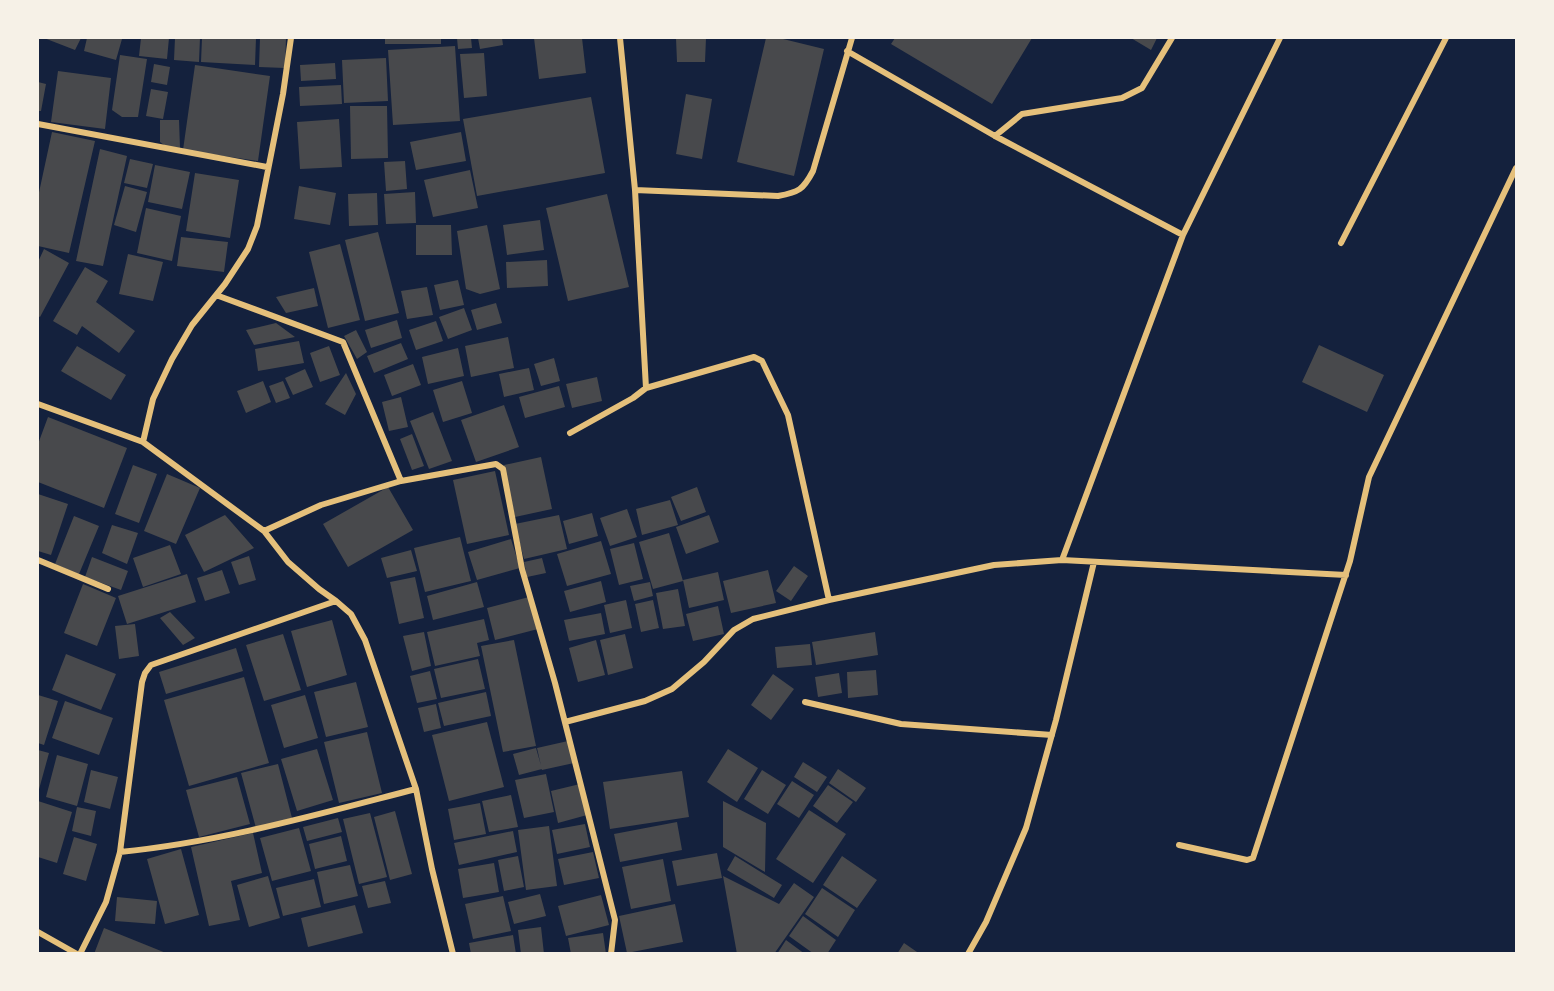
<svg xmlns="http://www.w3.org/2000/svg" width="1554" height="991" viewBox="0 0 1554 991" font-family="'Source Sans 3',sans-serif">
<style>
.building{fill:#48494c}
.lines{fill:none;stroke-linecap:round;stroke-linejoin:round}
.minor{stroke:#e5c07b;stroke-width:6}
</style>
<rect width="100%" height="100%" fill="#14213d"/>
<!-- building -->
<path class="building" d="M44,38H81L75,50Z
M87,38H114L122,39L116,60L84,51Z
M141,38H169L167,59L139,56Z
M175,38H200L199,62L174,60Z
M202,38H256L255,65L201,62Z
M260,38H286L285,68L259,67Z
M385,38H441V44H385Z
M457,38H471L472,48L458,49Z
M478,38H502L503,45L480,49Z
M534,38H582L586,73L539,79Z
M676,38H706L705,62H677Z
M766,38H779L824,49L794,176L737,162Z
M895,38H1032L992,104L891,44Z
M1131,38H1157L1151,50Z
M455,46L460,121L393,125L388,50Z
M484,53L487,96L464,98L460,54Z
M120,55L147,59L138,117H122L112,110Z
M386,58L388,101L344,103L342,60Z
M335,63L336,79L301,81L300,65Z
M154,64L170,67L167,85L151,82Z
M195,65L270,76L258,161L183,150Z
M58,71L111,78L105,129L51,122Z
M38,82L46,84L41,111H38Z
M341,85L342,104L300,106L299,87Z
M151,89L168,92L163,119L146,116Z
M686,94L712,99L702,159L676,154Z
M591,97L605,173L477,196L463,119Z
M350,106H387L388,158L351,159Z
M339,119L342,167L300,169L297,122Z
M160,120H179L180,148L167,147L160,142Z
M52,132L95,141L69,253L38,246V197Z
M461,132L466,161L416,170L410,142Z
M100,149L127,156L103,266L76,261Z
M130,159L153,164L147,188L124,183Z
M405,161L407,189L386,191L384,162Z
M155,165L190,172L182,209L148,202Z
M470,170L478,208L433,217L424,180Z
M195,173L239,180L230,238L186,231Z
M125,186L147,192L136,232L114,225Z
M299,186L336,193L330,225L294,219Z
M415,192L416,223L386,224L384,194Z
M377,193L378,225L349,226L348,194Z
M607,194L629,287L568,301L546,208Z
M146,208L181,216L172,261L137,253Z
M540,220L544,250L507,255L503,225Z
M416,225H451L452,255H416Z
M487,225L500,289L480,294L466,289L457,231Z
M378,232L399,313L365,321L345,240Z
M181,237L228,242L224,272L177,266Z
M340,244L360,320L328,328L309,252Z
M44,249L69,263L40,317L38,316V262Z
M128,254L163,262L153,301L119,294Z
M547,260L548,286L507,288L506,262Z
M85,267L108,281L96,302L135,331L119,353L82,326L77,335L53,321Z
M458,280L464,305L440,310L434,285Z
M427,287L433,315L407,319L401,291Z
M314,288L318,306L286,313L276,297Z
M496,303L502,323L477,330L471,310Z
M464,308L472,330L448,339L439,317Z
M397,320L402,338L371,348L365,330Z
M436,321L443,341L416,350L409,330Z
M276,323L295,337L254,345L246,330Z
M356,330L367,352L357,359L344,336Z
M508,337L514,368L471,377L465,346Z
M299,341L304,363L258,371L255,349Z
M401,343L408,359L374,373L367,356Z
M1319,345L1384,375L1367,412L1302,382Z
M77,346L126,375L111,400L61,371Z
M329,346L340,375L320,382L310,353Z
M458,348L464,376L428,384L422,357Z
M554,358L560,381L541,386L534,364Z
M413,364L421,385L392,396L384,375Z
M529,368L534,390L504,397L499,374Z
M305,369L313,387L293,395L285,378Z
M346,373L356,394L345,415L325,404Z
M597,377L602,401L572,408L566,384Z
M263,381L271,402L246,413L237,391Z
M283,381L290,398L276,403L269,386Z
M462,381L472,413L443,422L433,390Z
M559,386L565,407L525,418L519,397Z
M401,397L408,427L389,431L382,402Z
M504,405L519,447L476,462L461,420Z
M433,412L452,461L429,469L410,421Z
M48,417L127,448L104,508L38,482V444Z
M412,434L424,466L412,470L400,439Z
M541,457L552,509L515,517L504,465Z
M133,465L157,474L139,523L115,514Z
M495,471L509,535L467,544L453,480Z
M167,474L200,488L176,544L144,531Z
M388,487L413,530L348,567L323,524Z
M697,487L706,512L681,521L671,497Z
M38,494L68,504L51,555L38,551Z
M670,500L678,525L642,535L636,509Z
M627,509L637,537L610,546L600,518Z
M592,513L598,536L569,544L563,521Z
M225,515L254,548L204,572L185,535Z
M559,515L567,549L524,559L515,524Z
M709,515L719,542L686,554L676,527Z
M74,516L99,526L79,574L55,564Z
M112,525L138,533L127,564L102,553Z
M669,533L683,581L653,589L639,542Z
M460,537L471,581L425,592L414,548Z
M511,539L520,568L477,580L468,552Z
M601,541L611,574L567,586L557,554Z
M634,543L643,579L619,585L610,549Z
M170,545L181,574L143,587L133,558Z
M411,550L417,571L387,578L381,558Z
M249,556L256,580L239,585L231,562Z
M92,557L128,571L121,590L85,577Z
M542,558L546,573L527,577L524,562Z
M794,566L808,576L791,601L776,591Z
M222,570L230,593L205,601L197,578Z
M768,570L776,603L731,613L723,581Z
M718,572L724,600L689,608L683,580Z
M187,574L196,602L127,624L118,596Z
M415,577L424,618L399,624L390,582Z
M601,581L606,602L570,612L564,591Z
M477,582L484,607L433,620L427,596Z
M650,582L653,596L634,601L630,586Z
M83,584L116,598L97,646L64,633Z
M678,589L685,626L663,629L656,593Z
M529,597L538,629L495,640L487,608Z
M626,600L632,628L610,633L604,605Z
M653,600L659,628L641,632L635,604Z
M718,606L724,634L693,641L686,614Z
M170,612L195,638L183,645L160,618Z
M601,613L605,634L569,641L564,620Z
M484,619L489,640L477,643L480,656L435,666L427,632Z
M332,620L347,675L307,687L291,631Z
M135,624L139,656L119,659L115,626Z
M424,632L431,666L412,671L403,636Z
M875,632L878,655L816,665L812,642Z
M283,634L301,690L264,701L246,645Z
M625,634L633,668L608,675L600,640Z
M514,640L536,746L503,752L481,646Z
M596,640L605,675L578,682L569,648Z
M810,644L812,665L777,668L775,647Z
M236,648L243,671L166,694L159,672Z
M66,654L116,674L101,710L52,690Z
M478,659L485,689L441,698L434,669Z
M876,670L878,695L848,698L847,672Z
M430,671L437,699L417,703L410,676Z
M839,673L842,693L818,697L815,677Z
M773,674L794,689L771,720L751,705Z
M244,677L269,763L189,786L164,700Z
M356,682L368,727L326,737L314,692Z
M486,692L491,716L444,726L438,703Z
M38,695L58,701L44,745L38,743Z
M305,695L318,738L284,748L271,705Z
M65,701L113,718L99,755L52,738Z
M436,704L441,728L424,732L418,708Z
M487,722L504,787L449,801L432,735Z
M367,732L382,793L339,803L324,742Z
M568,741L574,763L542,770L537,748Z
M536,748L542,769L519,775L513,754Z
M317,749L333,800L297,811L281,759Z
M728,749L758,768L737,802L707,782Z
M38,750L49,753L38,793Z
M57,755L88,764L77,806L46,797Z
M803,762L827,777L817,792L794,777Z
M278,764L292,818L256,828L241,773Z
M838,769L866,788L856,802L829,783Z
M91,770L118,777L110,809L84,802Z
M762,770L786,785L768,814L744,799Z
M682,771L689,817L610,829L603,782Z
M546,774L554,812L524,818L515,780Z
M237,777L250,824L199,837L186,790Z
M792,781L814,795L799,818L777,804Z
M580,784L587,815L558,823L551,791Z
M828,785L853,802L837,823L813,806Z
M511,795L518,827L489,832L482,801Z
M38,801L72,812L57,863L38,857Z
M723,801L766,823L765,872L723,847Z
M480,803L486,834L454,840L448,809Z
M77,807L96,811L91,836L72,831Z
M809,810L846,834L813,883L776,859Z
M395,811L412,874L390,880L374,817Z
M370,813L387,877L359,884L343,819Z
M338,818L342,832L307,841L303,827Z
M677,822L682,850L620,862L614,834Z
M585,824L590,847L557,854L552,830Z
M549,826L557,886L526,890L518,830Z
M299,828L311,871L272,881L260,838Z
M513,831L517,852L459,865L454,843Z
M253,833L262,873L231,881L240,920L209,926L191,847Z
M341,836L347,861L315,869L309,844Z
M74,837L97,844L86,881L63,874Z
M181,849L199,915L165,924L147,859Z
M593,852L599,878L564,885L558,859Z
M717,853L722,878L677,886L672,861Z
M518,856L524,887L504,891L498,860Z
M735,856L782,885L774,898L727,870Z
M842,856L877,880L857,908L823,885Z
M663,859L671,901L631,909L622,867Z
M494,863L499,892L463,898L458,869Z
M350,865L358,896L324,904L317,872Z
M268,876L280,918L249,927L237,885Z
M723,876L779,904L794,883L814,897L774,954H737Z
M314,879L321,907L283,916L276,888Z
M385,881L391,903L368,908L362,886Z
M822,888L855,910L838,937L805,914Z
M540,894L546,916L514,924L508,902Z
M601,895L609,925L566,936L558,906Z
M503,896L511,931L473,939L465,904Z
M117,897L157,901L155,924L115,921Z
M675,904L683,942L627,953L619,916Z
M355,905L363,933L308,947L301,918Z
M803,916L836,940L827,954H814L789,936Z
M541,927L544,954H521L518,930Z
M104,928L166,953V954H94Z
M603,933L606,954H571L568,938Z
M513,935L516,954H471L469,943Z
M786,940L805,954H777Z
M904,943L920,954H897Z"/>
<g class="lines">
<!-- minor -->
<path class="minor" d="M291,38L283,94L257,226L248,249L225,284L192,325L172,359L153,399L143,442L264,531L288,562L319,589L336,601L351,614L365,640L416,789L432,869L453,954
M620,38L635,190L778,196C799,192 803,190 813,171L852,38
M847,51L995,136L1183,235L1062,560
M38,124L267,167
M995,136L1022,114L1122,98L1142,88L1172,38
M635,190L646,388
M1183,235L1280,38
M1341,243L1446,38
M216,295L343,342L401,481
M38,404L143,442
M570,433L633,398L646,388L754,357L762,361L788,415L829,600
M264,531L321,505L401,481L496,464L503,469L522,569L555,683L615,920L611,954
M38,560L108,589
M805,702L901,724L1052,735
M565,722L645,701L672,689L704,662L734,630L753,619L829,600L994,565L1062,560L1346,575
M1179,845L1247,860L1253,858L1350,561L1369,477L1516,168
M120,852C221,842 319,814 416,789
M38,932L77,954
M80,954L106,902L120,852L142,682L145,673L151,665L336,601
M968,954L986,922L1026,828L1056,720L1094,562"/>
</g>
<!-- border -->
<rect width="1554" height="991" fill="none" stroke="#f6f1e7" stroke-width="78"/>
</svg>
